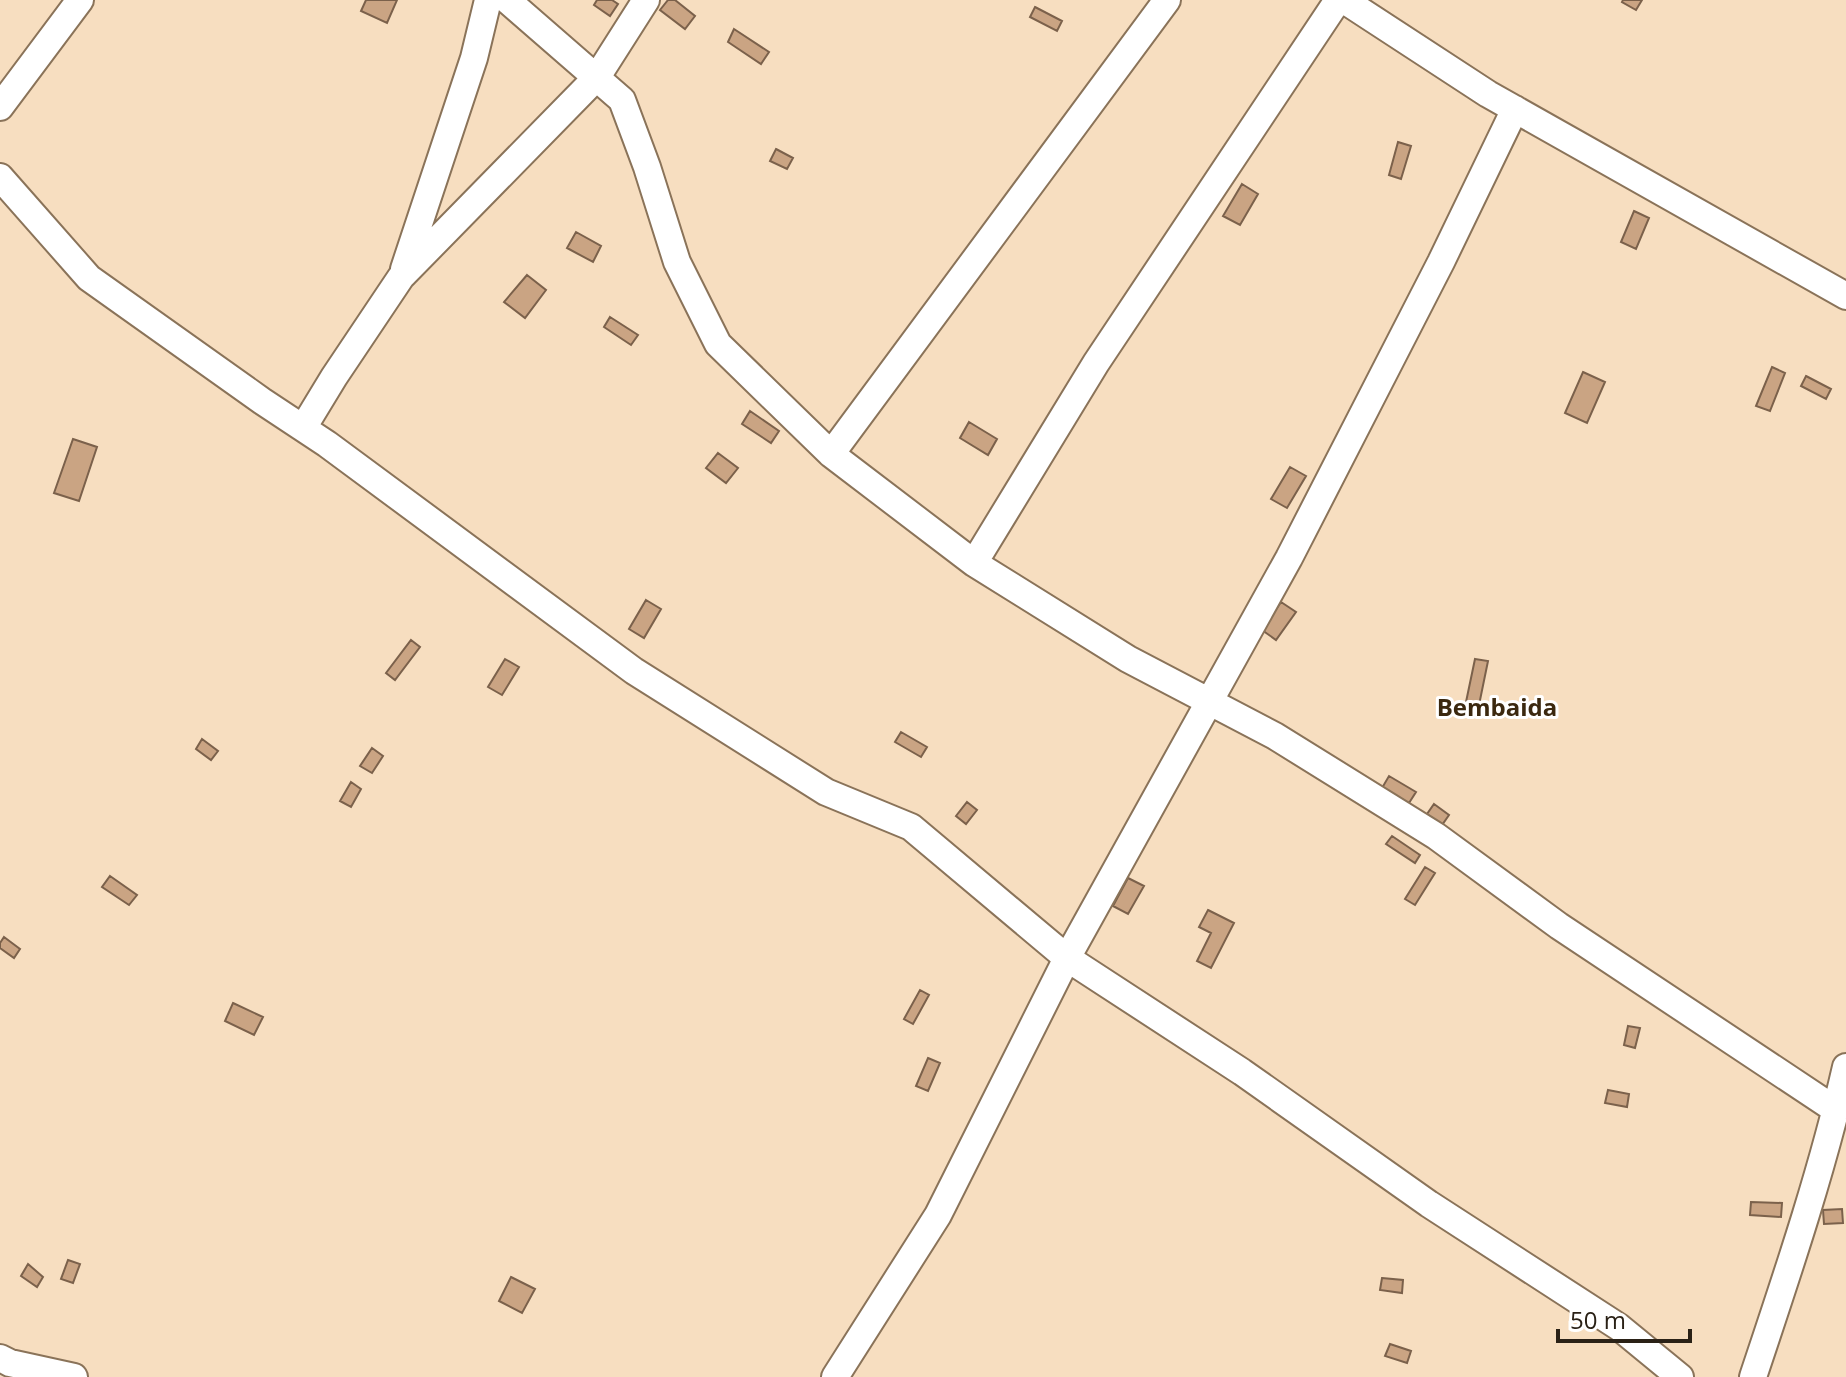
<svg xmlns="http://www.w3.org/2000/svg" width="1846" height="1377" viewBox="0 0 1846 1377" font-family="'Open Sans',sans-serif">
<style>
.building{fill:#caa483;stroke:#7b614b;stroke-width:2}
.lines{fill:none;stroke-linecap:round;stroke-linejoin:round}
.minor-casing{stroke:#8a7359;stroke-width:30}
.minor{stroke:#fff;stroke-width:26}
.labels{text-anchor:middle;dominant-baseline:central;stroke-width:6;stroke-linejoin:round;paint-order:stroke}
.quarter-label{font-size:24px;font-weight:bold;fill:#3b280f;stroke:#fff}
</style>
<rect width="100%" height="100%" fill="#f7dec0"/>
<!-- building -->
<path class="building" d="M366,0H397L387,23L361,11Z
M597,0H612L618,4L610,16L594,5Z
M668,0H675L695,16L685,29L660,10Z
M1623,0H1642L1636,10L1622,2Z
M1035,7L1062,21L1057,31L1030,17Z
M734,29L769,52L761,64L728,42Z
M1398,142L1411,146L1401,179L1389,175Z
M776,149L793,158L787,169L770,161Z
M1242,184L1258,194L1240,225L1223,216Z
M1634,211L1649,218L1636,249L1621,242Z
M576,232L601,246L593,262L567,248Z
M527,275L546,290L525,318L504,302Z
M610,317L638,335L631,345L604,327Z
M1772,367L1785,373L1770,411L1756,406Z
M1583,372L1605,382L1587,423L1565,413Z
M1806,376L1831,389L1826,399L1801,386Z
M750,411L779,431L771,443L742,424Z
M969,422L997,439L988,455L960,438Z
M73,439L97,447L79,501L54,493Z
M718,453L738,468L726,483L706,468Z
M1290,467L1306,476L1287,508L1271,499Z
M646,600L661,609L644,638L629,629Z
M1281,602L1296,612L1276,640L1262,630Z
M411,640L420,647L395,680L386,673Z
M505,659L519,667L502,695L488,687Z
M1475,659L1488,661L1479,705L1466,702Z
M901,732L927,747L921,757L895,742Z
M202,739L218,751L211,760L196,749Z
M372,748L383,756L372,773L360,766Z
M1389,776L1416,792L1409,803L1382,788Z
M351,782L361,789L351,807L340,801Z
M967,802L977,810L966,824L956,816Z
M1434,804L1449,815L1442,825L1427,814Z
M1392,836L1420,855L1415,863L1386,844Z
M1425,867L1435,873L1415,905L1405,899Z
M110,876L137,895L129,905L102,887Z
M1128,878L1144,886L1128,914L1113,906Z
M1208,910L1234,923L1211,968L1197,961L1211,933L1199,927Z
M4,937L20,949L14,958L0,948V943Z
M920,990L929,995L913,1024L904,1019Z
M233,1003L263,1017L254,1035L225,1021Z
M1628,1026L1640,1028L1635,1048L1624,1045Z
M928,1058L940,1063L928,1091L916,1086Z
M1608,1090L1629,1094L1627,1107L1605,1103Z
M1751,1202L1782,1203L1781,1217L1750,1215Z
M1842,1209L1843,1223L1824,1224L1823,1210Z
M68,1260L80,1264L73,1283L61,1279Z
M28,1264L43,1277L37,1287L21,1276Z
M511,1277L535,1289L522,1313L499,1301Z
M1382,1278L1403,1280L1402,1293L1380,1290Z
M1390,1344L1411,1351L1407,1363L1385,1356Z"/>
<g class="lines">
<!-- minor casing -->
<g class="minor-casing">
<path id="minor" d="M507,0L622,100L647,167L677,262L718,344L831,454L974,563L1128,659L1275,736L1436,836L1559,926L1836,1110
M1344,0L1488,94L1846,296
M0,107L80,0
M0,177L89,278L262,401L327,444L634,671L826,792L911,827L1067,958L1242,1072L1429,1204L1619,1327L1680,1377
M404,269L474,58L488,0
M303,428L334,377L401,277L597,77L646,0
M831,454L1167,0
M974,563L1096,363L1338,0
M0,1358L10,1363L74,1377
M835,1377L938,1215L1067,958L1289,558L1441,262L1515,109
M1753,1377C1787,1275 1822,1172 1846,1067"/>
</g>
<!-- minor -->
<use href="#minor" class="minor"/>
</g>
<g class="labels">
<!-- quarter labels -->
<g class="quarter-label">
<text x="1497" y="706">Bembaida</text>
</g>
</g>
<!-- scale -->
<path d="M1558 1329v12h132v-12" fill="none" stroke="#2a2116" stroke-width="4"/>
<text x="1570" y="1329" font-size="24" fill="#2a2116" stroke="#ffffff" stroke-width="6" paint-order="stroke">50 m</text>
</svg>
